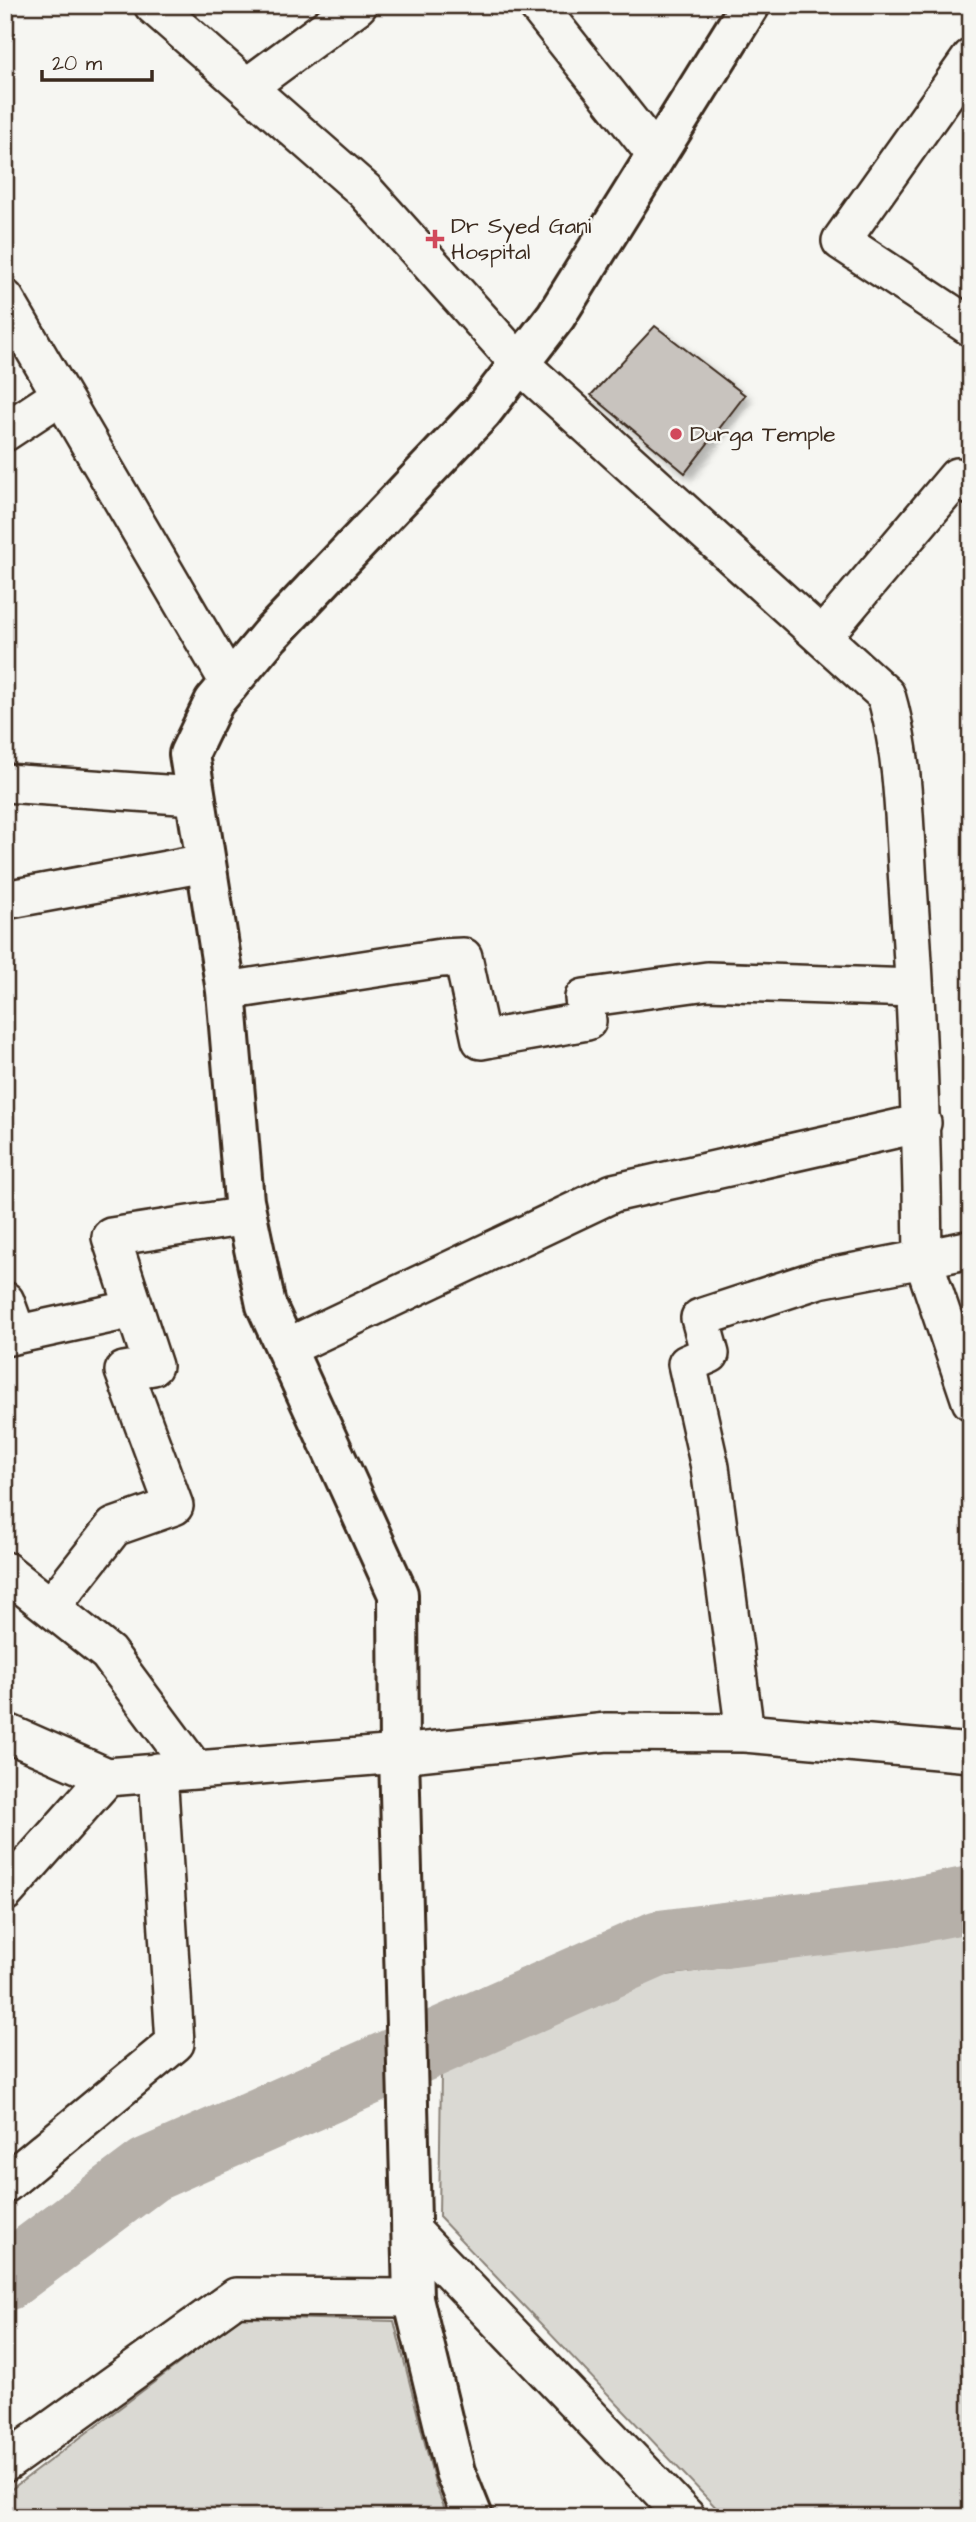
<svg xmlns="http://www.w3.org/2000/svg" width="976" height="2522" viewBox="0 0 976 2522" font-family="'Architects Daughter',sans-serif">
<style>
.green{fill:#dad9d3;stroke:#8a8278;stroke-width:2}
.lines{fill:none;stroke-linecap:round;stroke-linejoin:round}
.river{stroke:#b6b0a9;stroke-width:66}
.building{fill:#c8c3be;stroke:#3b2a1e;stroke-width:2;filter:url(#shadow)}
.street-casing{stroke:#3b2a1e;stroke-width:42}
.secondary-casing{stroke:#3b2a1e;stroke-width:44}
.street{stroke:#f6f6f2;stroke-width:37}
.secondary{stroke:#f6f6f2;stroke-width:38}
.poi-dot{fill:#d1495b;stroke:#f6f6f2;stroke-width:2.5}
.labels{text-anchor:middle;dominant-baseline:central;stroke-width:5;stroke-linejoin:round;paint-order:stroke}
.poi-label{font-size:23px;fill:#3b2a1e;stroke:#f6f6f2;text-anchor:start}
</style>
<defs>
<filter id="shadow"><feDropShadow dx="6" dy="6" stdDeviation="3.5" flood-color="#0004"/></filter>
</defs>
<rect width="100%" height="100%" fill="#f6f6f2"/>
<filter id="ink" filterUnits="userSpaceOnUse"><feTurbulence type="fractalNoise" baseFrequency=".0143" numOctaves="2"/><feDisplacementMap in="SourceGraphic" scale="14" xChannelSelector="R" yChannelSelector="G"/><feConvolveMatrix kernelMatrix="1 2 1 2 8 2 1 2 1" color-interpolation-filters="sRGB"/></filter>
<g filter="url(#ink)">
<!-- green -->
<path class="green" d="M971,1932V2517H725L439,2217L441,2072L659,1976Z
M241,2317L394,2321L436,2487L448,2517H5V2494Z"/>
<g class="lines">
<!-- river -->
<path class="river" d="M5,2278L149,2170L660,1943L895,1914L971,1899"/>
</g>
<!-- building -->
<path class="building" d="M655,326L745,395L685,473L591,395Z"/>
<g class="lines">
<!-- street casing -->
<g class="street-casing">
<path id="street" d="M153,5L365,191L519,363L886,695C904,757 904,822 908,885C917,1010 922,1134 923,1259L971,1249
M537,5L656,155
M971,58L841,241L971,327
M247,87L358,5
M5,299L230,684
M5,432L61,395
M822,637L957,477L971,486
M5,783L194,796
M5,900L205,863
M226,991L441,958L463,957L481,1040L587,1021L584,998L707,981L914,988
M5,1301L17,1334
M5,1337L134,1309
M286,1348L613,1193L922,1123
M5,1571L108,1653L194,1769
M51,1607L114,1527L174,1506L124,1371L153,1366L111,1237L247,1216
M5,1732L107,1777L399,1754L607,1732L745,1733L971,1753
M745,1733L710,1467L687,1364L710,1354L700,1318L819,1279L923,1259L971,1401
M5,1892L107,1777
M5,2184L175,2043L158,1772
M411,2230L686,2517
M5,2463L236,2297L413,2298"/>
</g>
<!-- secondary casing -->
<g class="secondary-casing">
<path id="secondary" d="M473,2517L455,2472L413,2298L399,1754L398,1594L266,1305L244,1201L226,991L189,754L214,702L270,635L482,412L556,316L750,5"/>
</g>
<!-- street -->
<use href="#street" class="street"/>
<!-- secondary -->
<use href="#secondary" class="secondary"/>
</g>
</g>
<!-- markers -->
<g class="poi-dot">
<path d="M431.5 228.5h7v7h7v7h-7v7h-7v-7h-7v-7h7z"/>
<circle cx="676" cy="434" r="7"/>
</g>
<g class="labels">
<!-- poi labels -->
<g class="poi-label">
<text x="451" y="226">Dr Syed Gani<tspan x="451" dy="26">Hospital</tspan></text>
<text x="690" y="434">Durga Temple</text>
</g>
</g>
<!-- margin -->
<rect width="976" height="2522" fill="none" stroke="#f6f6f2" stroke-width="28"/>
<rect x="14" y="14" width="948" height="2494" fill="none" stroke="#3b2a1e" stroke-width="2.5" filter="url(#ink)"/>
<!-- scale -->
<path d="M42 70v10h110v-10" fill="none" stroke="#3b2a1e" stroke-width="3.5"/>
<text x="52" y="70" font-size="21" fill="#3b2a1e" stroke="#f6f6f2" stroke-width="5" paint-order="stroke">20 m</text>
</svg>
